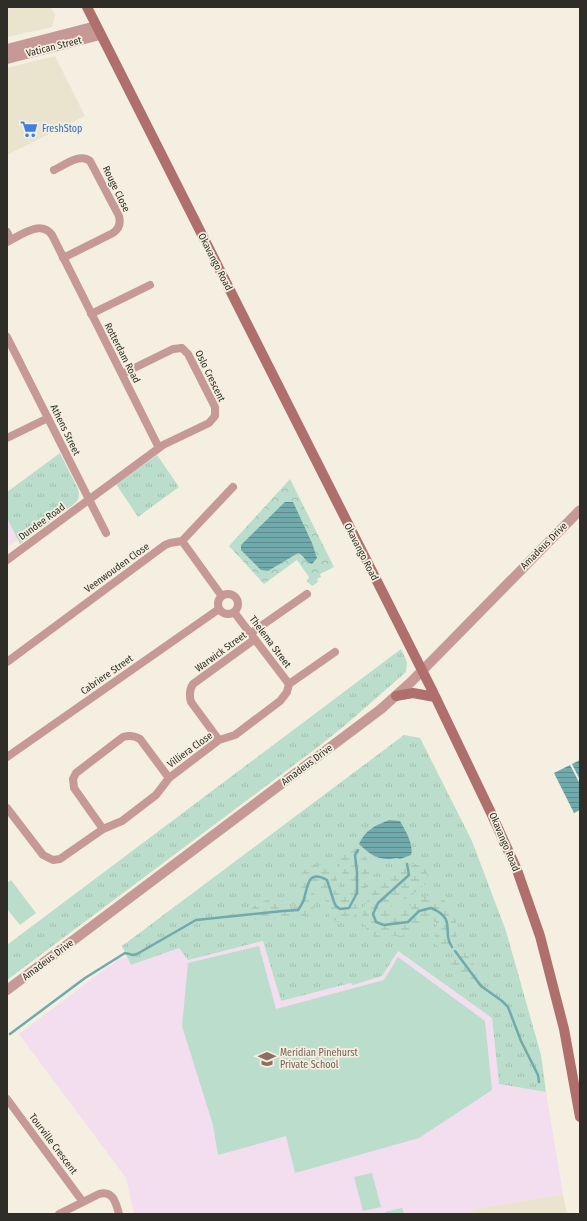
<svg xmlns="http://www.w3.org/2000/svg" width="587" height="1221" viewBox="0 0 587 1221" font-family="'Fira Sans Condensed',sans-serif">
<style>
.built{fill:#eae3cd}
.education{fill:#f2deee}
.grass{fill:url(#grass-tufts)}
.forest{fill:url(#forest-crowns)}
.wetland{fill:url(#wetland-marsh)}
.pitch{fill:#bdc}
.water{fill:url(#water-rules)}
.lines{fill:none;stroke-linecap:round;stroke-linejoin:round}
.stream{stroke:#70aaac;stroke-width:2.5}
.minor{stroke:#c69997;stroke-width:8}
.tertiary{stroke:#c69997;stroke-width:10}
.secondary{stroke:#af6f6d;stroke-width:10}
.labels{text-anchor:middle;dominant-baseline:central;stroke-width:3.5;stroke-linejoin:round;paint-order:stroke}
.street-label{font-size:10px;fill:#2f2d27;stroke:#f4efe0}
.shop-label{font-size:10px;fill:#366cbe;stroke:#f4efe0;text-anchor:start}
.education-label{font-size:10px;fill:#785e54;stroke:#f4efe0;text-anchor:start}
</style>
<defs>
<pattern id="grass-tufts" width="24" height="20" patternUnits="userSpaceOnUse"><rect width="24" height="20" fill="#bdc"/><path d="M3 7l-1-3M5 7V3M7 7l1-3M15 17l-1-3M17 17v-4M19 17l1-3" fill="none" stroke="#a1beaf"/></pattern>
<pattern id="forest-crowns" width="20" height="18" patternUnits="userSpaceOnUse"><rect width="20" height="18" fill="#bdc"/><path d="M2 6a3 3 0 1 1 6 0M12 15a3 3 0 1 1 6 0" fill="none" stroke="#a1beaf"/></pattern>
<pattern id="wetland-marsh" width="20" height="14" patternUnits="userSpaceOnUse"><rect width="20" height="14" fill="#bdc"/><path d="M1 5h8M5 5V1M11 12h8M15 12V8" fill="none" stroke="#a1beaf"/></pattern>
<pattern id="water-rules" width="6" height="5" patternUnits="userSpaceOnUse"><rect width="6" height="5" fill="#70aaac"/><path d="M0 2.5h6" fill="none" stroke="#5c8b8c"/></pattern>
</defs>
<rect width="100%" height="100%" fill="#f4efe0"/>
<!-- built -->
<path class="built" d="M7,7H51L55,15L52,27L7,37Z
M55,56L85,116L7,155V68Z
M563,1194L567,1214H473L472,1210Z"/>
<!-- education -->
<path class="education" d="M7,518L18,540L7,547Z
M264,941L281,1001L351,983L353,984L382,976L397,951L492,1018L499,1084L546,1092L563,1194L472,1210L473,1214H134L126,1178L19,1034L109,966L112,965L118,959L127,957L131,965L179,948L188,960Z"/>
<!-- grass -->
<path class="grass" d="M60,453L78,489C80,495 79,500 74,504L20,544L7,518V492Z
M157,455L179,487L138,517L116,484Z
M401,649L407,662L406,672L343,727L314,750L7,980V945Z
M404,735L420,738L472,841L506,931L541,1055L546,1092L499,1084L492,1018L398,951L382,976L353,985L351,983L281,1001L263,941L188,960L179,948L131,965L122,946Z"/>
<!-- forest -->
<path class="forest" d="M290,479L334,567L320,574L321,577L317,579L318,582L312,586L307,581L309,577L297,560L264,584L229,546Z"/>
<!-- wetland -->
<path class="wetland" d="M350,847L357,849L369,861L372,869L371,876L356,914L351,920L340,923L330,918C329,915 327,911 327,908C325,901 327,885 314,891L315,905L312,911L303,917L256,920L253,917L250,909C259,902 271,896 282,901L285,906L291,907C295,905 299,903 300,899C304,886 294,866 318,865C324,865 328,865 332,870C339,877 337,888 343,895L348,894L350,887C341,872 332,859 350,847Z
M412,864H421L427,871L428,882L411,896L392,905L390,909L393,914L403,912L415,901L430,895C435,897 441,898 445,901C457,909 459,934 455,946C452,947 449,949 446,950C443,950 442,949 440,948C431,942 437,932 437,923L431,920H424L418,926L401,936L369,935C367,929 362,923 362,917C363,896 393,868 412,864Z
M466,949L471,956L478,975V977L471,982C462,978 452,974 447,966C449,957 458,950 466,949Z"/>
<!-- pitch -->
<path class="pitch" d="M11,880L36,913L20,925L7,909V883Z
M259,946L276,1009L384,980L398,957L485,1021L492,1090L419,1138L295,1173L286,1136L218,1155L213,1125L182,1026L188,963Z
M372,1173L381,1207L363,1211L354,1177Z
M402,1208L404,1214H385V1212Z"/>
<!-- water -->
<path class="water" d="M285,502H293L312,543L317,558L312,564C305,562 304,555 298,553L268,571L261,570L241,550V545Z
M580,760V780L572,764Z
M570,765L580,784V810L574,813L554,773Z
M389,820L400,821C405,830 414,844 411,855L400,859L397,858C381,862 370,855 359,844C365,830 376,825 389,820Z"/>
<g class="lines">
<!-- stream -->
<path class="stream" d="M407,864L409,875L378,903L373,914L376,922L384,925L408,922L419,911L431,908C458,919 441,933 452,947
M455,951L481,986L502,1001L508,1007L521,1041L538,1075L539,1082
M10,1034L85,978L125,953L133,955L137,954L196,920L283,911L298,910C300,907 303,903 304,899C308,885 308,869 327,880L334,902L336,906L340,909L349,908L357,893V872L355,855L358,850"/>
<!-- minor -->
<path class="minor" d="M54,170C65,165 79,153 90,161L119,216C121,224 119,229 113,233L63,258
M7,232L11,240
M7,242C20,236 40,219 52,235L159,448
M91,314L150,285
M7,337L106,533
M7,438L48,418
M182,541L221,595
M7,560L163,445L209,423L215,416V407L188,354L182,348L173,349L122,374
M218 604a10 10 0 1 1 20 0a10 10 0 1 1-20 0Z
M234,612L289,684
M251,633L307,594
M7,662L165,545L170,543L182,541L233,487
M219,740L191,702C189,695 189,690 193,684L255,639
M7,757L219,609
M7,808L43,855L53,860L60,859L103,829L122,821L156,795L169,778L219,740L235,735L280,701L287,692L289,684L335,652
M103,829L74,788L73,779L76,773L123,737C130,735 135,736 140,739L169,778
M7,1099L83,1202
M59,1214L99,1194C113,1190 116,1203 119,1214"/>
<!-- tertiary -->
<path class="tertiary" d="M7,49L96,26
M7,59L100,35
M7,990L381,709L411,682L580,510"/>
<!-- secondary -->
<path class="secondary" d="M87,7L432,690L492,815L517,870L540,936L564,1029L580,1117
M396,696L413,693L435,697"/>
</g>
<!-- icons -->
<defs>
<g id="supermarket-bare" transform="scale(1.38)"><path d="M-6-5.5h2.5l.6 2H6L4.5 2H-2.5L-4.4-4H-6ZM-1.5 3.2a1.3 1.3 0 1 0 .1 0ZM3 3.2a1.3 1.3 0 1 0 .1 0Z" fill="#3f7fe0" stroke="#f4efe0" stroke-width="2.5" paint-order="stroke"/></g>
<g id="school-bare" transform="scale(1.38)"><path d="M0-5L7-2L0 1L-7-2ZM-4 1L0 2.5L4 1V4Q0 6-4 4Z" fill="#8d6e63" stroke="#f4efe0" stroke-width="2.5" paint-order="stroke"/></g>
</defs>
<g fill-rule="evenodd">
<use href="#supermarket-bare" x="29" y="129"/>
<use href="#school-bare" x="267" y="1059"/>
</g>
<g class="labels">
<!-- street labels -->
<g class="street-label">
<text transform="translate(54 47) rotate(-14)">Vatican Street</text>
<text transform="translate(116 189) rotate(64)">Rouge Close</text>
<text transform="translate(215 262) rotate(63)">Okavango Road</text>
<text transform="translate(122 353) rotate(63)">Rotterdam Road</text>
<text transform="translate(210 376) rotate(64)">Oslo Crescent</text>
<text transform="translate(65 430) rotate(64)">Athens Street</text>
<text transform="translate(42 522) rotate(-36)">Dundee Road</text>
<text transform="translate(544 546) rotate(-45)">Amadeus Drive</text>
<text transform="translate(361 552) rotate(63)">Okavango Road</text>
<text transform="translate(117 568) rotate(-36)">Veenwouden Close</text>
<text transform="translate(270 642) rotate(53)">Thelema Street</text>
<text transform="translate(221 652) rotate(-36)">Warwick Street</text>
<text transform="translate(107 675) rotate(-35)">Cabriere Street</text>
<text transform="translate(190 750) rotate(-36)">Villiera Close</text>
<text transform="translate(307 765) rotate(-37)">Amadeus Drive</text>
<text transform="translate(504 842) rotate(67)">Okavango Road</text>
<text transform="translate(48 960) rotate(-37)">Amadeus Drive</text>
<text transform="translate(53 1144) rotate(53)">Tourville Crescent</text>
</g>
<!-- shop labels -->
<g class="shop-label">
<text x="42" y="129">FreshStop</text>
</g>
<!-- education labels -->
<g class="education-label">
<text x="280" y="1053">Meridian Pinehurst<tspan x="280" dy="12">Private School</tspan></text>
</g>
</g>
<!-- border -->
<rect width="587" height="1221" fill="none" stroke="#2f2d27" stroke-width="16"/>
</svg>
